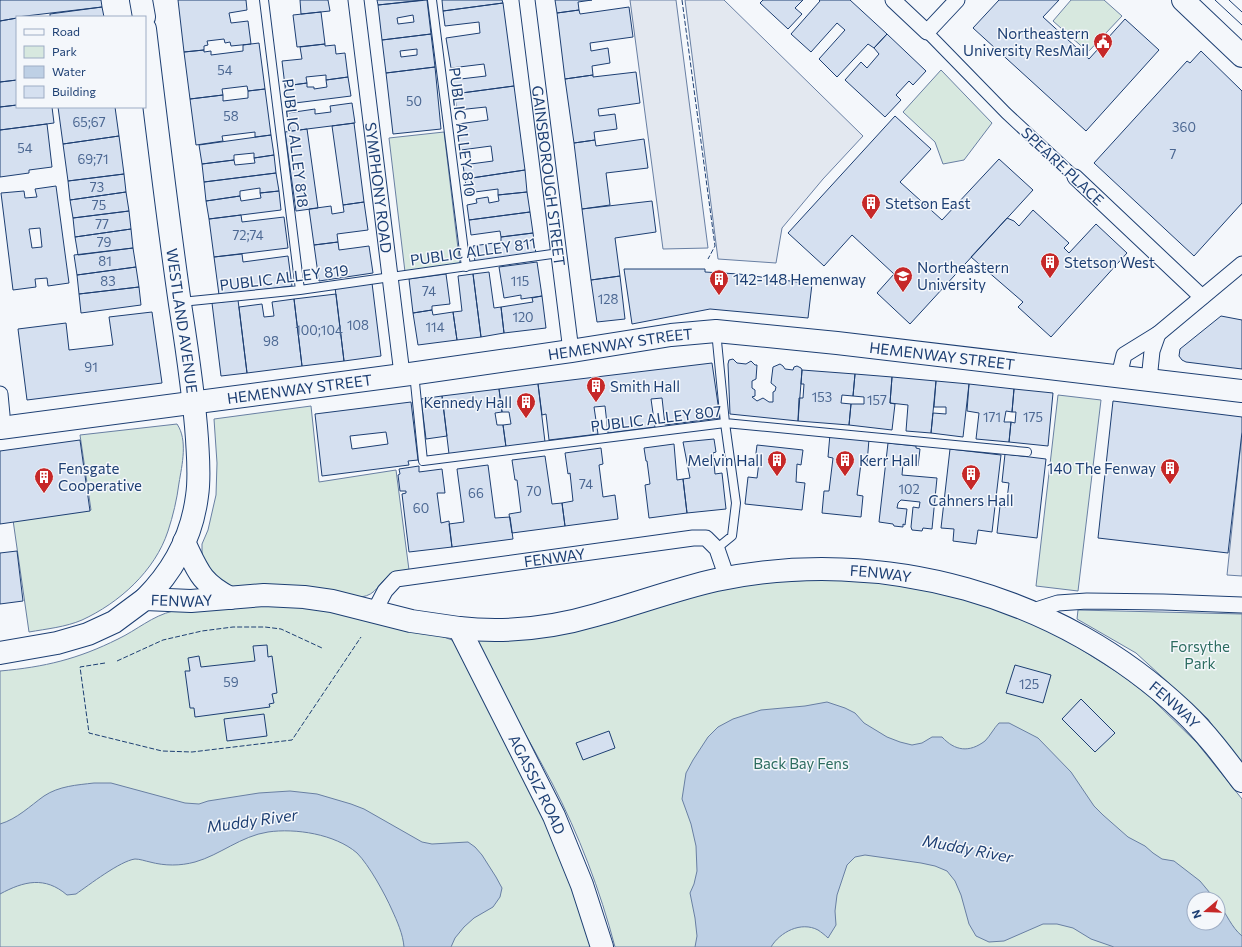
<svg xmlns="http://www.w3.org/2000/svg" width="1242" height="947" viewBox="0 0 1242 947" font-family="Commissioner,sans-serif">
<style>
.green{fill:#d7e8df;stroke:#687fa3;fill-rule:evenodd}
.parking{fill:#e3e8f0;stroke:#687fa3}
.water{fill:#bed0e5;stroke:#687fa3}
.building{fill:#d5e0f0;stroke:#1d3f73;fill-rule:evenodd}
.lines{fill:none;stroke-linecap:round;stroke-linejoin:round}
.service-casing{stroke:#1d3f73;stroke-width:10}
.pedestrian-casing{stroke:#1d3f73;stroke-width:13}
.minor-casing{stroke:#1d3f73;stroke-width:17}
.secondary-casing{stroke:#1d3f73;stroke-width:24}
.primary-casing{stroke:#1d3f73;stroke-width:24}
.trunk-casing{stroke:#1d3f73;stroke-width:24}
.service{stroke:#f4f7fb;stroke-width:8}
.pedestrian{stroke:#f4f7fb;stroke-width:11}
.minor{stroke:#f4f7fb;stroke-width:15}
.secondary{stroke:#f4f7fb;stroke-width:22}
.primary{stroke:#f4f7fb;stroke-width:22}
.trunk{stroke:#f4f7fb;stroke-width:22}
.tram{stroke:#1d3f73;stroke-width:1}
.fence{stroke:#1d3f73;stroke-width:1;stroke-dasharray:5 2;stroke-linecap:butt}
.labels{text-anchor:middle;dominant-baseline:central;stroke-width:3;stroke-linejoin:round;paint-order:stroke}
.number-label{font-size:13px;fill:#4b6792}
.poi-label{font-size:15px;fill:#1d3f73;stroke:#f4f7fb;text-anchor:start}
.street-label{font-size:15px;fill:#1d3f73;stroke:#f4f7fb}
.park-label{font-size:15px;fill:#2c6c60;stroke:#f4f7fb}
.water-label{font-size:16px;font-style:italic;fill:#1d3f73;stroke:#f4f7fb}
</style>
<rect width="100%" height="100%" fill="#f4f7fb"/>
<!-- green -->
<path class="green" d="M1071,0H1104L1122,16L1088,52L1053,21Z
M941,70L992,123L964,160L943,164L935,142L903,112Z
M444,132L460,265L405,272L389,138Z
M1058,395L1101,400L1078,591L1036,586Z
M311,406L319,482L396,470L409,570C403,572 394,572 389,576C378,583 377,595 361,597L225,588L203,560L202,552V544L208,530L216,495L217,463L214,419Z
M177,424C188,440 182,465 179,483C177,499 173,516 168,531C155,571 119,603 82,620C66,627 46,629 29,632L13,520L91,510L80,435Z
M852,579L928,588L1009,612L1060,636L1120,674L1147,694L1197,743L1242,799V947H615C600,890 579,835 552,783C528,737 501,693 477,647L478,640L711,591L758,582ZM1194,899H1218V923H1194Z
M257,604L299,605L336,611L438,635L452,640L459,649L558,847L594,947H0V671C45,667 78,659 118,639C137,630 152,616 173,611Z
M1078,610L1242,614V764L1223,741L1208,719L1136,653L1077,619Z"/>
<!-- parking -->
<path class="parking" d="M630,0H676L708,248L663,249Z
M685,0H724L863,136L823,179L782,228L776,263L718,259Z
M1242,433V576L1227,575Z"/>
<!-- water -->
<path class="water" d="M827,702L845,708L855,713L864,723L887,737L900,742L912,745L922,743L932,737H942C955,751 969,753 985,741C990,736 994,728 999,723H1009L1038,738L1071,772L1094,806L1103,815L1128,837L1145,846L1153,853L1162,859L1174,861L1200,881L1215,899H1194V923H1218V903C1227,914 1231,927 1242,936V947H1114L1091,939L1073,928L1057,924H1043L1004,941L989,942L976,936L969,924L961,895L955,881L947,871L935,866L921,863L865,855L855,857L847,865L837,895L835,911L836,925L828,938C825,935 821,932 818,930C801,921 780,932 771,947H695L697,936L695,918L690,893L694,884L697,871L696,846L691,824L682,799L686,773L693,760L708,737L718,727L733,719L761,710L805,706Z
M94,783H111L185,803L199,804L208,801L259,793L290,791L317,794L351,804L364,809L422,842L432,844L468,842L475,847L482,855L496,877L502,888L500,897L493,907L474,918L464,927L455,938L451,947H404C403,934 397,921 392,910C385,894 369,865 357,853C335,834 295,828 268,832C241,836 220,855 195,862C180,866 165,866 150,862C145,861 140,859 135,859C120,861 89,885 76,894L67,895C45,876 24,881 0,894V824C17,819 30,806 44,796C59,786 77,785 94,783Z"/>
<!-- building -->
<path class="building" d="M0,0H101L102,7L17,17V18L0,21Z
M178,0H246L247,10L229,13L231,23L248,21L251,44L231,46L230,42L225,43L224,39L207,41L208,45L204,46V50L184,52Z
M300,0H328L330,11L301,14Z
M377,0H423L378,5Z
M427,0L431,34L382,40L378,5ZM413,15L414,22L398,24L397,18Z
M442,0H502L503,3L443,11Z
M555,0H592L578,2L579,10L557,13Z
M763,0H803L795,8L802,14L788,29L760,3Z
M819,0H850L887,34L874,48L868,44L837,77L819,59L845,30L837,23L811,52L791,34L820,1Z
M999,0H1059L1043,17L1089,59L1125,19L1159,50L1086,131L973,28Z
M503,3L514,86L454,94L452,80L486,76L484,64L451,68L446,38L480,33L479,22L445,26L443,11Z
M102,7L104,17H50V14Z
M629,7L633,37L590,43L591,51L608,48L610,63L592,66L593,75L565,79L557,13L579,10L580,14Z
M321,12L325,44L297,47L293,15Z
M17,18V80L0,82V21Z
M431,34L435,67L386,73L382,40ZM417,49V55L401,57L400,51Z
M887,34L926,71L913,85L909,81L896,95L901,100L885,117L845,80L861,62L867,68L879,54L874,48Z
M259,43L265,89L248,91L247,86L222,89L223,95L190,99L184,52L204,50V52L211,51V55L243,51V45Z
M325,44V46L335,45L336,54L345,53L348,77L326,80V75L306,77L307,83L285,86L282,61L302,59L300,47Z
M1201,51L1242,91V203L1194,256L1094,163L1187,61L1190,63Z
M435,67L441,129L393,134L386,73Z
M636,72L640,103L598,109L599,116L615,114L617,129L594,132L595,140L574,143L565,79L593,75V77Z
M348,77L351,96L287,104L285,86L307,83V87H314V89L327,87L326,80Z
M17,80V105L0,107V82Z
M514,86L525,170L465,179L463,165L493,161L491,146L461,150L458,124L488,120L486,107L457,110L454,94Z
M265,89L271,135L255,137V132L222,136L223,141L196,145L190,99L223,95V101L248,98V91Z
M352,103L355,123L291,131L288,113L315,109V114L331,112L330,106Z
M17,105V107H52L54,123L0,130V107Z
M58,107H115L119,136L63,144Z
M895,116L931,149L900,182L942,220L999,159L1033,190L910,324L877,293L894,274L852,235L824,266L788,233Z
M354,123L364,202L343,205L332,126Z
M47,124L52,167L29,170V173L0,177V130Z
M307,129L318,208L296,211L285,132Z
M271,135L274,155L254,158V153L234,155V160L202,164L199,145Z
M119,136L124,174L68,181L63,144Z
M644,139L648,168L606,173L610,205L582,209L574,143L595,140L596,146Z
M274,155L276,173L204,182L202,164L234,160L235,165L255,163L254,158Z
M525,170L527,192L498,195V189L467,193L465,179Z
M276,173L279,191L260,193V188L240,191V196L206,201L204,182Z
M124,174L126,192L70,200L68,181Z
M56,186L69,283L48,286L47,278L35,279L36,287L13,290L1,193L24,191L25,198L37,197L35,189ZM40,228L42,247L32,248L29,229Z
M279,191L281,210L209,219L206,201L240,196L241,201L261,198L260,193Z
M126,192L129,211L73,218L70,200Z
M527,192L530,212L469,220L467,205L477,203L476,199L488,197L489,203L499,201L498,195Z
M652,201L656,232L615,238L620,276L591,280L582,209Z
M364,202L368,230L337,234L338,242L314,245L309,209L331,206L332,214L344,212L343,205Z
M1033,210L1069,243L1064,248L1069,253L1096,224L1127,253L1051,337L1018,307L1023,302L971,257L1007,218L1014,221L1019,226Z
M129,211L131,229L75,237L73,218Z
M530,212L533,233L501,237L500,231L471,235L469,220Z
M241,215L242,222L284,217L288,248L214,257L209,219Z
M131,229L133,248L78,255L75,237Z
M533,233L536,254L475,262L473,246L501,242V237Z
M338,242L339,250L369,246L373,273L319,281L314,245Z
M133,248L136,267L77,275L74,255Z
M242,254L243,262L288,256L292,286L219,295L214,257Z
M537,262L542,296L521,299V295L504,298L499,267Z
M136,267L139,287L79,294L77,275Z
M624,269H705V272L739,274L812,284L808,318L710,309L632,324Z
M489,272L494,308L501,307L504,333L481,337L473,274Z
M446,274L450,304L432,306V310L413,313L409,279Z
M473,274L481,337L457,340L453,312L462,311L458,276Z
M620,276L625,319L597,322L591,280Z
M372,283L381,356L344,361L335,287Z
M139,287L141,305L81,313L79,294Z
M336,294L344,361L302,366L294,299Z
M542,296L546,328L504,333L501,307L533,302L532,298Z
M294,299L302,366L247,373L239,307L262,304L264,317L274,316L272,302Z
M238,300L247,373L221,376L212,303Z
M432,310L433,315L453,312L457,340L418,345L413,313Z
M152,312L162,383L27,400L18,329L66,323L69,350L113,345L109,317Z
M1221,316L1242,320V369L1186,362L1182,360L1179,356L1180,349Z
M733,359L737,363L746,364L751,361L755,365H757L756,379L752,381V388L755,390V396L752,397L757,401L763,398L769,402H773V392L775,391L776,387L771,383L773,367L780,364L783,366L785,369L793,370L794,367L797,366L801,368L802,370L798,421L730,414L728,364L729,360Z
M712,363L720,418L665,425L662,398L651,399L655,427L608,433L605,406L594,407L598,434L549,440L546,414L542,415L538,384Z
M802,370L855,374L853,396L842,395L841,403L851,404L849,425L798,421L799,398H803L804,384H801Z
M855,374L892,377L890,403L895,404L892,430L849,425L851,404H864V397L853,396Z
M892,377L936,381L931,433L906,431L908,405L890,403Z
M936,381L969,384L963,437L931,433L933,413L946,414V407H934Z
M538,384L545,442L506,447L503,425L511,424L509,412H502L499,389Z
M969,384L1014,389L1012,412L1006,411L1004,422H1011L1009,442L976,439L979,413L967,411Z
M499,389L502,412L495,413L497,425H503L506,447L449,454L442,396Z
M1014,389L1053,393L1048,446L1009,442L1011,422L1015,423L1016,412H1012Z
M442,396L447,436L426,439L421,399Z
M1113,401L1242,417V432L1228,553L1098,538Z
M411,402L418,460L408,461L409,465L322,476L315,414ZM386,432L388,444L352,449L350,436Z
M830,434L869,439L867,464L861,463L857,495L863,496L861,517L822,513L824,491H829L833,458L828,457Z
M714,439L716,452L713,453L715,474L722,473L726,509L687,513L683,479L690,478L683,442Z
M80,440L90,511L0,524V451Z
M888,443L916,446V448L920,449L918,466L903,464L902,475L937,478L932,529L923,528L922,531L912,530L911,527L913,507L919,508L920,502L901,500L898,503L897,508L907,509L905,525L903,524V527L894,526L893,524L879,522Z
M674,444L677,480L683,479L687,513L649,518L645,485L650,484L647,461H646L644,448Z
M757,445L803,450L801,465L797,464L796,482L805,483L802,510L745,504L748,477L757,478L759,462L755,461Z
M601,448L603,464L599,465L603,497L615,495L618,519L565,526L562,503L573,501L570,473L568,474L565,453Z
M950,449L1001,455L992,532L978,530L976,544L953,541L954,529L941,528Z
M1005,454L1046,459L1037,538L997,533L1000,506L1006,507L1009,483L1002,482Z
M545,456L552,504L562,503L565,526L512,533L509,514L521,512L517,480H515L512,460Z
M488,465L495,518L510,517L513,539L452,547L449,524L464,522L457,469Z
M419,466V472L442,469L445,493H437L441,523L449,521L452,547L409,552L402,494L406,493V491H400L398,475L400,474L399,469Z
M17,551L23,601L0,604V553Z
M267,645L268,657L272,656L277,693L272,694L274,703L269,704L270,707L195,717L194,708H190L185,671H190L188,658L199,656L201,667L255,661L253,646Z
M1015,665L1051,675L1043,703L1006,693Z
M1081,699L1115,733L1095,752L1062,719Z
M264,714L267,736L227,741L224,719Z
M609,731L615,748L583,760L576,743Z"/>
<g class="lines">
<!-- service casing -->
<g class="service-casing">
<path id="service" d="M264,0L300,290
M432,0L466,267
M181,302L300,290L559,253
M414,373L423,461L725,423L1027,452
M715,547L721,545L732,536L736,503L725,423L716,331"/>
</g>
<!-- pedestrian casing -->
<g class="pedestrian-casing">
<path id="pedestrian" d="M927,32L1006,113L1075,177"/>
</g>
<!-- minor casing -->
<g class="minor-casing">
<g id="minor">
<path id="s1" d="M356,0L402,374"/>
<path id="s2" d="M527,0L571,351"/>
<path d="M893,0L927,32L957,0"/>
<path d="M1075,177L1202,297"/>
<path d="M1119,376L1124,355L1158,334L1242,264"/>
<path d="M1149,380L1152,351L1158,334"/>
<path d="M0,394L2,415L0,424"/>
<path id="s3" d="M374,612L385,591L396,579L693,538H706L717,549L727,578"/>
<path d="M1030,612L1058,603L1087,601L1163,602L1242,605"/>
</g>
</g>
<!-- secondary casing -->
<g class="secondary-casing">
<g id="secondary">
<path d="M141,0L144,17"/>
<path id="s4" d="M145,29C156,121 167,213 180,304C187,349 194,394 197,439C198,458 200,477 197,496C192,536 173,571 145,599"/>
<path id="s5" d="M0,428L410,374L571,351L671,335L716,331L837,343L1242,391"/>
</g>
</g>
<!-- primary casing -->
<g class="primary-casing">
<g id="primary">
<path d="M1183,0L1242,56"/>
<path id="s6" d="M459,628C505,633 552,628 596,615C636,604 676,589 716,580C882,545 1061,595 1184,712C1206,733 1224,757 1242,781"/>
</g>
</g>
<!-- trunk casing -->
<g class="trunk-casing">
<g id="trunk">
<path d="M184,542C198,571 200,582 230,598"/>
<path id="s7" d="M0,653L57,643L88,634L114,622L145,599L191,601L264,595L304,597L332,601L411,621L459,628L554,816L582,885L602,947"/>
</g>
</g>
<!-- service -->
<use href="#service" class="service"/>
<!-- pedestrian -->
<use href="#pedestrian" class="pedestrian"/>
<!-- minor -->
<use href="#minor" class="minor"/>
<!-- secondary -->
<use href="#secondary" class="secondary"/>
<!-- primary -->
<use href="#primary" class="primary"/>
<!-- trunk -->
<use href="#trunk" class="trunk"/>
<!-- tram -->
<path class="tram" d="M1215,0L1242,25
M1229,0L1242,12"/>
<!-- fence -->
<path class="fence" d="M682,0L715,246L708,259
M117,661L163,640L202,631L233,627H265L281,629L322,648
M105,663L80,667L89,733L162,751L192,752L292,740L361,637"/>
</g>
<!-- icons -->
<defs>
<g id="civic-pin" transform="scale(1)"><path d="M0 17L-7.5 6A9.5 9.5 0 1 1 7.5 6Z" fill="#c62828" stroke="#f4f7fb"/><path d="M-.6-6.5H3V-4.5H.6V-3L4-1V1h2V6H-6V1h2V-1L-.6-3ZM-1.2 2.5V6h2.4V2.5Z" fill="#fff"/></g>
<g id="building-pin" transform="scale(1)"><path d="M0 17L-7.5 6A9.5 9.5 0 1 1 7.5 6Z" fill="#c62828" stroke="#f4f7fb"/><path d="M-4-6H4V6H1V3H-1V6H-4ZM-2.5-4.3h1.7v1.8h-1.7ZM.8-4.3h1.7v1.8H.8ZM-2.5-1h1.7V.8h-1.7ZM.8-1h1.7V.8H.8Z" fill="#fff"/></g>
<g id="university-pin" transform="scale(1)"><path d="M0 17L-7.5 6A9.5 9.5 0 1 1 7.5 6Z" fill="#c62828" stroke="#f4f7fb"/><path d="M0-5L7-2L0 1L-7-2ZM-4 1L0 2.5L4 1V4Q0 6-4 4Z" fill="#fff"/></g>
</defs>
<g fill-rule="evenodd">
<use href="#civic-pin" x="1103" y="42"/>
<use href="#building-pin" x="871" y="203"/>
<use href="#building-pin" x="1050" y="262"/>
<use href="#university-pin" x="903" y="276"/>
<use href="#building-pin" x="719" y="279"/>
<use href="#building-pin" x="596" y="386"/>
<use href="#building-pin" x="526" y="402"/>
<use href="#building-pin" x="777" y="460"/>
<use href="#building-pin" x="845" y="460"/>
<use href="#building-pin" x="1170" y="468"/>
<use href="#building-pin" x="971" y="474"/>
<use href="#building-pin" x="44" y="477"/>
</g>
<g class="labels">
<!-- number labels -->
<g class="number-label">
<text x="225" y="70">54</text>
<text x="414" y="101">50</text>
<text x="231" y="116">58</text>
<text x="89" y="122">65;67</text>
<text x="1184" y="127">360</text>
<text x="25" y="148">54</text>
<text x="1173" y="154">7</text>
<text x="93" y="159">69;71</text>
<text x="97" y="187">73</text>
<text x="99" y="205">75</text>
<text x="102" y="224">77</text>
<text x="248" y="235">72;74</text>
<text x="104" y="242">79</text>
<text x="105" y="261">81</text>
<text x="108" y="281">83</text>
<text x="520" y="281">115</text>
<text x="429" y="291">74</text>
<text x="608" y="299">128</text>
<text x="523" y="317">120</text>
<text x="358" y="325">108</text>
<text x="435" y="327">114</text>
<text x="319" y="330">100;104</text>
<text x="271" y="341">98</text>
<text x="91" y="367">91</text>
<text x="822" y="397">153</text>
<text x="877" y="400">157</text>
<text x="992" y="417">171</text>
<text x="1033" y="417">175</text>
<text x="586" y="484">74</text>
<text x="909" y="489">102</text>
<text x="534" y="491">70</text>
<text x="476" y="493">66</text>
<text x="421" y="508">60</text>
<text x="231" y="682">59</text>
<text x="1029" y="684">125</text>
</g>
<!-- poi labels -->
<g class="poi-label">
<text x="1089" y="33" text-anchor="end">Northeastern<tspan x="1089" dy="17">University ResMail</tspan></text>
<text x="885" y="203">Stetson East</text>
<text x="1064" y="262">Stetson West</text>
<text x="917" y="267">Northeastern<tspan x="917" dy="17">University</tspan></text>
<text x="733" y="279">142-148 Hemenway</text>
<text x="610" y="386">Smith Hall</text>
<text x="512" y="402" text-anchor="end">Kennedy Hall</text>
<text x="763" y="460" text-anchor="end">Melvin Hall</text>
<text x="859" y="460">Kerr Hall</text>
<text x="58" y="468">Fensgate<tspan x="58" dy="17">Cooperative</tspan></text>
<text x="1156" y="468" text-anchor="end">140 The Fenway</text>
<text x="971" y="500" text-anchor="middle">Cahners Hall</text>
</g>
<!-- street labels -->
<g class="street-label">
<text transform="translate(463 132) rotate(83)">PUBLIC ALLEY 810</text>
<text transform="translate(296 143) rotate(83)">PUBLIC ALLEY 818</text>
<text transform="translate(1063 166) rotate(43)">SPEARE PLACE</text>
<text stroke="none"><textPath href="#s2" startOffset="177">GAINSBOROUGH STREET</textPath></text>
<text stroke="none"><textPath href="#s1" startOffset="189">SYMPHONY ROAD</textPath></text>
<text transform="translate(473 251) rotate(-8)">PUBLIC ALLEY 811</text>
<text transform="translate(284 277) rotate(-7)">PUBLIC ALLEY 819</text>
<text stroke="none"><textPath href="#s4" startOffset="294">WESTLAND AVENUE</textPath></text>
<text stroke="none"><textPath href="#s5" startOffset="626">HEMENWAY STREET</textPath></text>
<text stroke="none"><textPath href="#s5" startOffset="950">HEMENWAY STREET</textPath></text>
<text stroke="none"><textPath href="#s5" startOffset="302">HEMENWAY STREET</textPath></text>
<text transform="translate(656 418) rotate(-7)">PUBLIC ALLEY 807</text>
<text stroke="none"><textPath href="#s3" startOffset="200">FENWAY</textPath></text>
<text stroke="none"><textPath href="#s6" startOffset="429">FENWAY</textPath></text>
<text stroke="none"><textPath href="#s7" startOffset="194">FENWAY</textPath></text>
<text stroke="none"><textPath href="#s6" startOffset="757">FENWAY</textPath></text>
<text stroke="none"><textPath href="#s7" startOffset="650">AGASSIZ ROAD</textPath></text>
</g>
<!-- park labels -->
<g class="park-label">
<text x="1200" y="646">Forsythe<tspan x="1200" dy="17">Park</tspan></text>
<text x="801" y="763">Back Bay Fens</text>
</g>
<!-- water labels -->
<g class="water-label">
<text transform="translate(252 820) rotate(-8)">Muddy River</text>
<text transform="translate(968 848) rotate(11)">Muddy River</text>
</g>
</g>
<!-- legend -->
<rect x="16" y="16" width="130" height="92" fill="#f4f7fb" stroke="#9eadc5"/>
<rect x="24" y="29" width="20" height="6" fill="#f4f7fb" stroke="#9eadc5"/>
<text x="52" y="36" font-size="12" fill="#1d3f73">Road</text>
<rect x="24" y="46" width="20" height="12" fill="#d7e8df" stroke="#9eadc5"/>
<text x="52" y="56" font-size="12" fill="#1d3f73">Park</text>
<rect x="24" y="66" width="20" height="12" fill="#bed0e5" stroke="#9eadc5"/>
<text x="52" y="76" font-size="12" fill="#1d3f73">Water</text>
<rect x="24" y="86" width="20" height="12" fill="#d5e0f0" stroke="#9eadc5"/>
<text x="52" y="96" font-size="12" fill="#1d3f73">Building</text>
<!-- north arrow -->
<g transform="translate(1206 911) rotate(251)"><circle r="19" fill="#f4f7fb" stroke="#9eadc5"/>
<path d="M0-3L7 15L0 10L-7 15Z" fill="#c62828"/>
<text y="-6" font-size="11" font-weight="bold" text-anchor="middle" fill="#1d3f73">N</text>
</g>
</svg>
